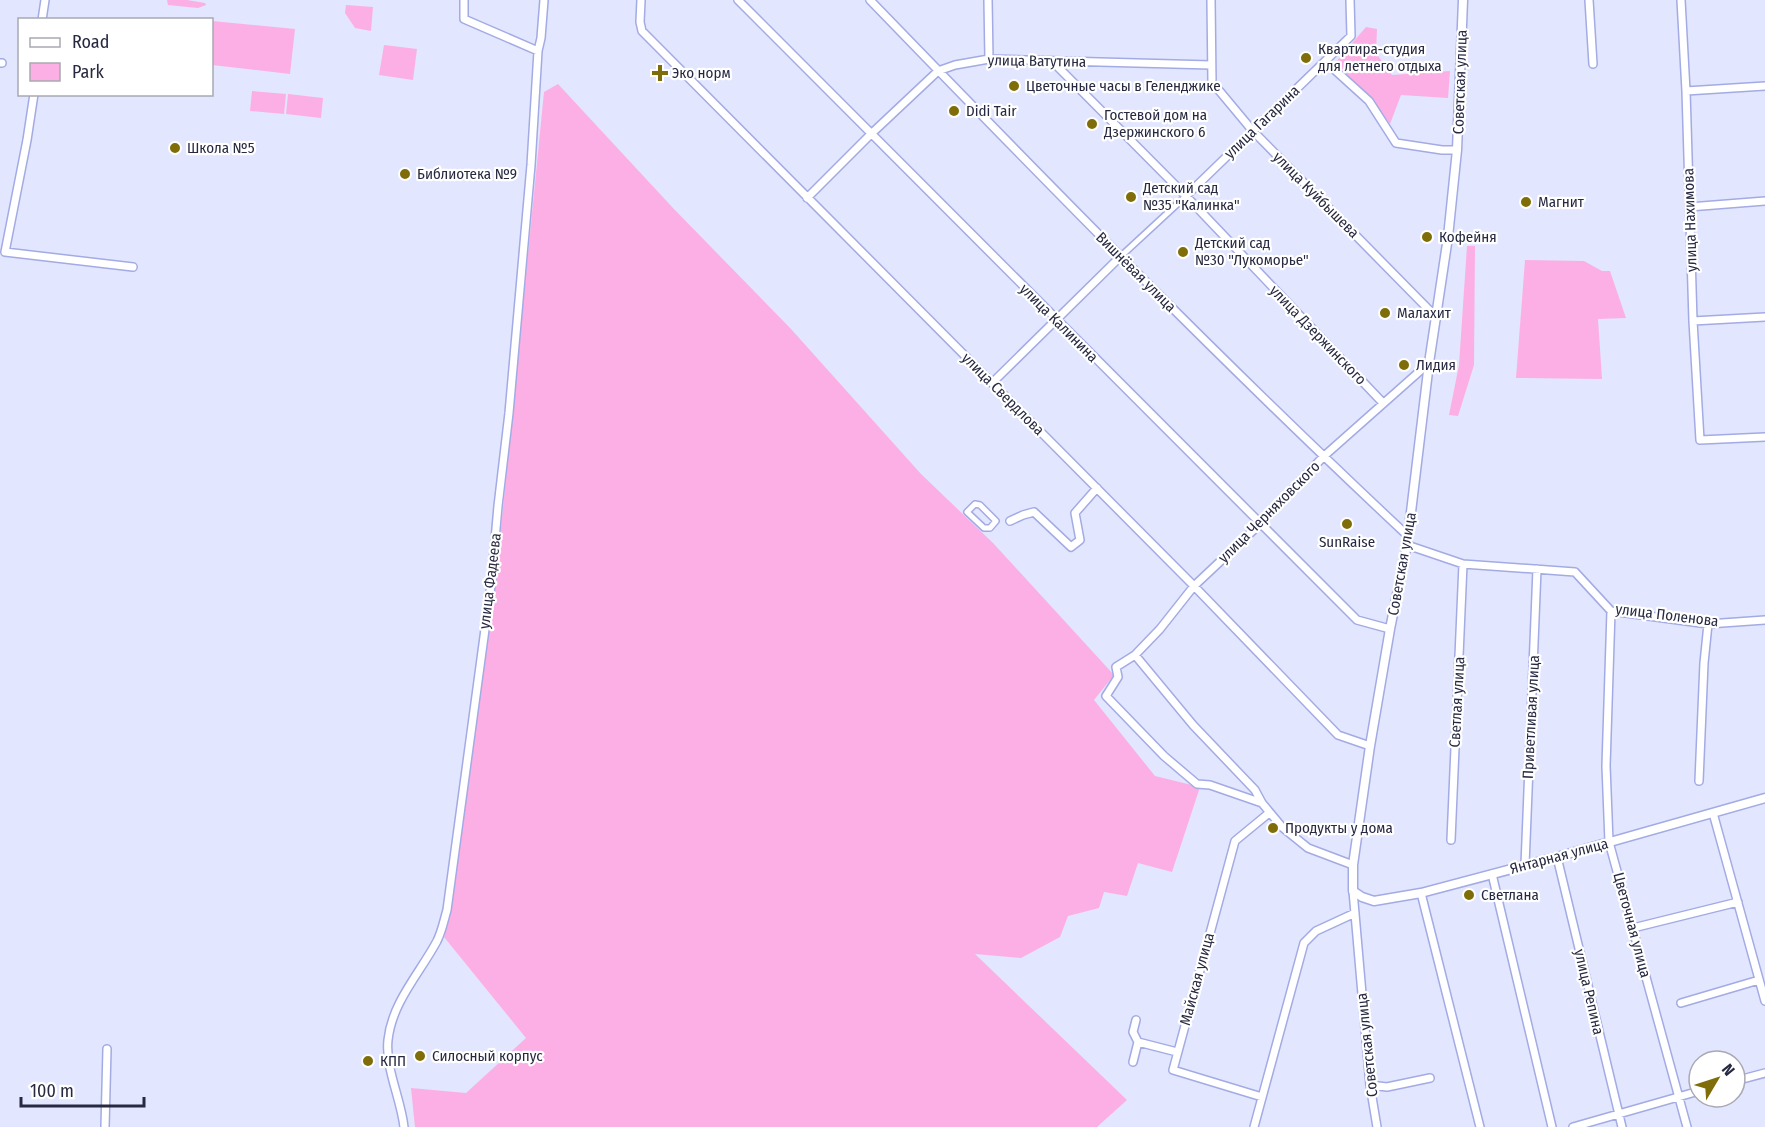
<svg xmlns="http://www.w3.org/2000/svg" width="1765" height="1127" viewBox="0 0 1765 1127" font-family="'Fira Sans Condensed',sans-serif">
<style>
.green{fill:#fcafe4}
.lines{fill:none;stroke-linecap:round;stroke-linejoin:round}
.pedestrian-casing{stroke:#a3abe4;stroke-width:8}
.minor-casing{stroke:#a3abe4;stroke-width:10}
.tertiary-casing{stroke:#a3abe4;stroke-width:11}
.pedestrian{stroke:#fff;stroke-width:5}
.minor{stroke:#fff;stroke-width:7}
.tertiary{stroke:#fff;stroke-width:8}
.poi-dot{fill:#7e6d09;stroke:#fff;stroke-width:2}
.labels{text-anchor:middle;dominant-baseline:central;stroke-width:4.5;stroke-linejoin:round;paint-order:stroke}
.poi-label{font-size:15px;fill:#272940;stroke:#fff;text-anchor:start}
.street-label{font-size:15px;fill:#272940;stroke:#fff}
</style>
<rect width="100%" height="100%" fill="#e2e6fe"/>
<!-- green -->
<path class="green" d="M167,0H187L205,3L206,5L198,8L168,5Z
M346,5L373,7L371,31L355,28L345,13Z
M212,21L295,29L290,74L212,65Z
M1366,27L1377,29L1376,53L1392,75L1450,71L1448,98L1401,95L1390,124L1369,96L1335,63Z
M384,45L417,49L413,80L379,75Z
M558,84L673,208L791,329L921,474L993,543L1114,675L1094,700L1155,776L1200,787L1172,872L1138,863L1127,896L1104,892L1099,908L1068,916L1060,937L1021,958L975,954L1127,1100L1097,1127H415L411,1088L466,1093L526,1038L444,937L467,774L494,599L544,92Z
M252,91L286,94L284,114L250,111Z
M288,94L323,98L321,118L286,114Z
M1467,246H1475L1474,365L1458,416L1449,415L1459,365Z
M1525,260L1584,261L1602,271H1610L1626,318L1598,319L1602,379L1516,378Z"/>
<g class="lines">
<!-- pedestrian casing -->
<g class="pedestrian-casing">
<path id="pedestrian" d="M1120,257L1186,196
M975,504L980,505L996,521L990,528H984L967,512Z"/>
</g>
<!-- minor casing -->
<g class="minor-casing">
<path id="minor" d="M464,0V19L538,51
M641,0L640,22L642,31L1194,586L1338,735L1370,746
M738,0L1357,620L1390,629
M870,0C1046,182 1223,363 1408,536
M988,0L989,59
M1211,0L1212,82L1252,130L1436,317
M1589,0L1593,64
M1681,0L1686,91L1693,321L1700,440L1765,437
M42,20L45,0
M1053,62L1186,196L1383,403
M1326,62L1369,101L1396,143L1442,150H1457
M0,63H2
M1686,91L1765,86
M34,94L27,140L5,252L133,267
M1186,196L1351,36L1350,0
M807,198L871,134L938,71L955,65L989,59L1211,65
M1689,207L1765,201
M1693,321L1765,317
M992,383L1120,257
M1010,521L1023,515L1034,512L1071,547L1080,540L1075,513L1097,488
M1407,545L1463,564L1575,572L1611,611L1708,624L1765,620
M1611,611L1606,766L1609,842L1687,1127
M1135,655L1193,725L1255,790L1262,803
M1699,781L1704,663L1708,624
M1713,813L1765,1001
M1451,840L1463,564
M1557,857L1622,1127
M1353,865L1308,848L1282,827L1262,803L1210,785L1197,784L1164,756L1106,696L1118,677L1116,667L1135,655L1160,629L1194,586L1261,523L1323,457L1429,363
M1525,865L1537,569
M1492,874L1552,1127
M1353,891L1370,1085L1377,1127
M1421,893L1480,1127
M1633,928L1738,902
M1681,1003L1759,980
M1136,1020L1133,1032L1138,1042
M1133,1062L1138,1042L1177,1052
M1735,1081L1765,1073
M1370,1085L1387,1087L1430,1078
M1262,1097L1173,1070L1235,841L1269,813
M105,1127L107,1049
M404,1127C401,1099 385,1068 388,1040C392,1002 420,973 437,941C442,931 444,920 447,910L491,585L498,506L509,413L531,165L538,51L541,38L544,0
M1254,1127L1304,943L1316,931L1355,913
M1573,1127L1699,1091"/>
</g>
<!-- tertiary casing -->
<g class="tertiary-casing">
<path id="tertiary" d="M1463,0L1457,150L1448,237L1429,363L1407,545L1390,629L1370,746L1353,865V891L1362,897L1374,901L1421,893L1557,857L1765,798"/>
</g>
<!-- pedestrian -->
<use href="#pedestrian" class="pedestrian"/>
<!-- minor -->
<use href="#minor" class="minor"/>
<!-- tertiary -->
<use href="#tertiary" class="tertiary"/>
</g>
<!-- markers -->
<g class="poi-dot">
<circle cx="1306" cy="58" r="6"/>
<path d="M657 64h6v6h6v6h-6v6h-6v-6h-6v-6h6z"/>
<circle cx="1014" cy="86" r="6"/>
<circle cx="954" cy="111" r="6"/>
<circle cx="1092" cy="124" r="6"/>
<circle cx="175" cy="148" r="6"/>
<circle cx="405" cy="174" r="6"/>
<circle cx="1131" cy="197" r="6"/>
<circle cx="1526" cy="202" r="6"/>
<circle cx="1427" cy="237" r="6"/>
<circle cx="1183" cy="252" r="6"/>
<circle cx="1385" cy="313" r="6"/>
<circle cx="1404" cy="365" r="6"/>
<circle cx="1347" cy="524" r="6"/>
<circle cx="1273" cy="828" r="6"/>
<circle cx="1469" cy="895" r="6"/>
<circle cx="420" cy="1056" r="6"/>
<circle cx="368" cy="1061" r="6"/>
</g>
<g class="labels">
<!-- poi labels -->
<g class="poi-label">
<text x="1318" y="49">Квартира-студия<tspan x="1318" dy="17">для летнего отдыха</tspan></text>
<text x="672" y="73">Эко норм</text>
<text x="1026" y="86">Цветочные часы в Геленджике</text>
<text x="966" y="111">Didi Tair</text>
<text x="1104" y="115">Гостевой дом на<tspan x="1104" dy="17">Дзержинского 6</tspan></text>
<text x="187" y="148">Школа №5</text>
<text x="417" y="174">Библиотека №9</text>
<text x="1143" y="188">Детский сад<tspan x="1143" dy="17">№35 "Калинка"</tspan></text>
<text x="1538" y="202">Магнит</text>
<text x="1439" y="237">Кофейня</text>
<text x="1195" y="243">Детский сад<tspan x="1195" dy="17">№30 "Лукоморье"</tspan></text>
<text x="1397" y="313">Малахит</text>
<text x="1416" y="365">Лидия</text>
<text x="1347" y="542" text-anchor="middle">SunRaise</text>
<text x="1285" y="828">Продукты у дома</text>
<text x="1481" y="895">Светлана</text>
<text x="432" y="1056">Силосный корпус</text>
<text x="380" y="1061">КПП</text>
</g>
<!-- street labels -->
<g class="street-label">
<text transform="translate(1037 61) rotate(1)">улица Ватутина</text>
<text transform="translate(1460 82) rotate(-88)">Советская улица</text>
<text transform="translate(1262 122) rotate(-44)">улица Гагарина</text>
<text transform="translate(1316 195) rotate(45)">улица Куйбышева</text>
<text transform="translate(1690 220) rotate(-92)">улица Нахимова</text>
<text transform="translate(1136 272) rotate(45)">Вишнёвая улица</text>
<text transform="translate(1059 323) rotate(45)">улица Калинина</text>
<text transform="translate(1318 335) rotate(46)">улица Дзержинского</text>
<text transform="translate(1003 394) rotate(45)">улица Свердлова</text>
<text transform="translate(1269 512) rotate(-45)">улица Черняховского</text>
<text transform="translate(1402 564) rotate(-80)">Советская улица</text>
<text transform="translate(490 581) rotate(-83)">улица Фадеева</text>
<text transform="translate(1667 615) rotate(7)">улица Поленова</text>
<text transform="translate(1457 702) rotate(-87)">Светлая улица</text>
<text transform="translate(1531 717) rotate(-87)">Приветливая улица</text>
<text transform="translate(1559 856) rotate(-15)">Янтарная улица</text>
<text transform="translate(1632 925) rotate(75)">Цветочная улица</text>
<text transform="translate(1197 979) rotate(-75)">Майская улица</text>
<text transform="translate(1589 992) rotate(77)">улица Репина</text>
<text transform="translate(1367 1045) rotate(-96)">Советская улица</text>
</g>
</g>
<!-- legend -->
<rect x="18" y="18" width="195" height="78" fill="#ffffff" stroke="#a9a9b3" stroke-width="1.5"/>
<rect x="30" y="38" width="30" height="9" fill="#ffffff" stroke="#a9a9b3" stroke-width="1.5"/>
<text x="72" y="48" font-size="18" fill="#272940">Road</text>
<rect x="30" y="63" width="30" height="18" fill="#fcafe4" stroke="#a9a9b3" stroke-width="1.5"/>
<text x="72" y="78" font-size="18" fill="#272940">Park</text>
<!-- north arrow -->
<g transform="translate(1717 1079) rotate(51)"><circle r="28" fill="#ffffff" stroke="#a9a9b3" stroke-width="1.5"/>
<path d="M0-4.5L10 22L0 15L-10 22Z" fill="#7e6d09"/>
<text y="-9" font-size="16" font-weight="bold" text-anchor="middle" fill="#272940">N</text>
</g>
<!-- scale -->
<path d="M21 1097v9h123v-9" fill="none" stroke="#272940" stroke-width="3"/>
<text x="30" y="1097" font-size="18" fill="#272940" stroke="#ffffff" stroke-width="4.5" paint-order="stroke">100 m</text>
</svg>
